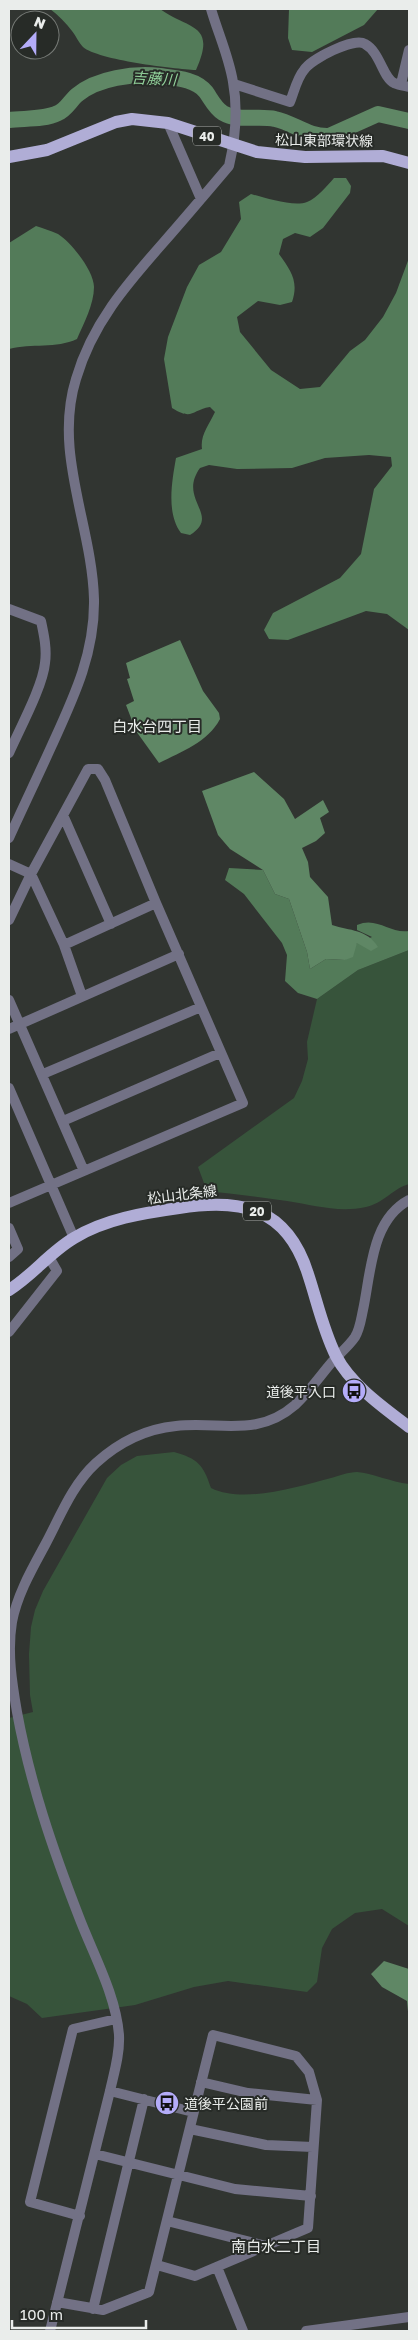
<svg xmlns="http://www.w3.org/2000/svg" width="418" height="2340" viewBox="0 0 418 2340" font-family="'Golos Text','Noto Sans JP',sans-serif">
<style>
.green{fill:#37543b}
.forest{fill:#537b59}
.water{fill:#5f8765}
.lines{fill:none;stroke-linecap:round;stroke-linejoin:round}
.river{stroke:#5f8765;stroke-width:16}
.minor{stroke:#727185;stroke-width:10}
.major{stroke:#b0add6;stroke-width:12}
.labels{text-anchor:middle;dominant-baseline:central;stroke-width:4;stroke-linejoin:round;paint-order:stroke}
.shield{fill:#272b27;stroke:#b0b3b0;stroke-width:1}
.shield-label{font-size:12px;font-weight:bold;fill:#eaedeb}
.street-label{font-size:14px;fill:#eaedeb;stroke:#272b27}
.poi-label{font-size:14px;fill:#eaedeb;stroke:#272b27;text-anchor:end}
.water-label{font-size:15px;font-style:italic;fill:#92d29b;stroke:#272b27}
.neighbourhood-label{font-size:15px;fill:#eaedeb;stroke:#272b27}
</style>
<rect width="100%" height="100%" fill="#313531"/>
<!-- green -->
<path class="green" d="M409,950V1184C394,1188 382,1204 366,1207C338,1213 314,1205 287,1201C260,1197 234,1194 207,1191L198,1167L294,1098L302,1081L308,1059L307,1042L317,999L358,970Z
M174,1452C198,1459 203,1464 211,1488C244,1504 296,1487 331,1478C338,1476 349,1472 357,1472C372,1473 391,1482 409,1484V1926L382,1909L355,1913L332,1929L322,1948L317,1982L307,1992L228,1981L194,1987L135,2005L42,2018L27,2004L9,1996V1718L33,1712L30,1695L29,1654L31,1627L35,1610L43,1591L107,1478L121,1465L137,1456Z"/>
<!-- forest -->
<path class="forest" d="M50,9H160C189,30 217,23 196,70C174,69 98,60 83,47C79,43 76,36 72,31C66,23 58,15 50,9Z
M289,9H378L364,25L312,52L292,50L288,38Z
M334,178H346L351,186L350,193L323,228L310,237L295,233L283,239L279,254C291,271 299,281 292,302L280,305L258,301L237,317L240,332L271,370L300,389L320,387L350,351L365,340L383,317L396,293L409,258V630L387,614L366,611L288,640L269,639L264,630L273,613L340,578L361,554L374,489L392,466L391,457L369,455L325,458L292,468L237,469L209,465L200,468C177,500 222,515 190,535L181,533C166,513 172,481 176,458L202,449C200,435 209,425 215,412L210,407C191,410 193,421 172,408L164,359L168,337L187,287L199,265L221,252L241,219L239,202L251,194C265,198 294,207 307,202C317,198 327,186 334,178Z
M36,226C43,228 51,231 58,234C71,242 94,271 94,287C94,304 84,323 77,339C56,349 32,343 9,349V243Z
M229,868L263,870L275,894L289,899L307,952L310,969L326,959L345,960L357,943L372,937L357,930V925C377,916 390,934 409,931V950L358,970L317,999L298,993L285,981L287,955L282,943L244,894L225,880Z"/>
<!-- water -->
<path class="water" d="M180,640L203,691L219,713L220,719C208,742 181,752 159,763L136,731L126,705L134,701L127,679L130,678L126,663Z
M254,772L284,799L295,819L323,800L329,812L320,818L325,833L316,841L302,848L308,862L310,877L328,897L332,925C350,931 367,929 378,947L371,951L357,943L353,957L345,960L326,959L310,969L307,952L289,899L275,894L263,870L230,849L218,835L202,791Z
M384,1961L409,1969V2022L407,2001L382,1987L371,1974Z"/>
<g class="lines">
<!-- river -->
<path class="river" d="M9,120C24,118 44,120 58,113C66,110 70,101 77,95C97,78 134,73 160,76C176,78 196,79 206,92C211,99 215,108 223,113C238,122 259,115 275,119C294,123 308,137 329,136L378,114L409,121"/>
<!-- minor -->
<path class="minor" d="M234,84L290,102C294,92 297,78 304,70C311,59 354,37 365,44C380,52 383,78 394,83C399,85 405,86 409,87
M401,84L409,50
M168,123L201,199
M9,609L41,621C44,635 47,649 45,663C43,686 19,730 9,753
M63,815L111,924
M9,838C23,807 38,776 52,745C74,697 95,653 94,599C92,525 53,453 76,379C92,324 126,285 163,243C185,218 207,192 229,166C235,140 238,109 233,82C229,57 218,33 211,9
M9,864L31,874L64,945L82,996
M9,920L31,874L88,769H98L105,780L156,903L243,1103L9,1203
M64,945L156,903
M9,1000L84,1171
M9,1029L179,954
M43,1074L201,1007
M9,1088L74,1238
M63,1121L220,1053
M9,1228L18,1249L9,1257
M9,1332L57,1271L49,1257
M201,2082L248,2093L317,2100
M110,2091L193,2112
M190,2129L266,2145L313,2147
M95,2154L235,2189L311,2196
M80,2216L30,2202L73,2029L116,2019
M167,2221L266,2246
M217,2267L243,2331
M57,2302L103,2310L149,2292L213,2035L296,2056L309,2072L317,2100L308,2228L195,2276L157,2265
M93,2309L144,2099
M50,2331L110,2091C114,2073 120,2054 119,2035C116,1995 93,1954 79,1917C53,1850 30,1783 17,1712C12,1683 7,1652 12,1622C17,1595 32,1569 45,1545C60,1517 72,1485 96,1463C118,1443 145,1429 176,1426C220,1421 257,1438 295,1405C309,1392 320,1376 332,1362C339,1354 349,1346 355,1337C360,1329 361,1319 363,1310C371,1273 371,1220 409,1200
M306,2331L409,2317"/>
<!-- major -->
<path class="major" d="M9,157L47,150L116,122L132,119L168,123L257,152L305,157L383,156L409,163
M9,1290C32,1276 50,1252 74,1238C105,1219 143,1213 179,1208C241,1198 287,1207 308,1274C317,1301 323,1330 336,1356C351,1385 384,1408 409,1427"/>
</g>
<!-- icons -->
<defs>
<g id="bus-disc" transform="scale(1.25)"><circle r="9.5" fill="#b4acf9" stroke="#272b27"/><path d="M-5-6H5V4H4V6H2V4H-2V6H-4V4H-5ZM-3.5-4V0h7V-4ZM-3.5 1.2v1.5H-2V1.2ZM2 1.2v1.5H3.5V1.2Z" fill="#111"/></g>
</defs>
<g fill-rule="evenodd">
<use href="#bus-disc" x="354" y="1391"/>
<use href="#bus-disc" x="167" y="2103"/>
</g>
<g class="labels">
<!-- shield labels -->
<g class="shield">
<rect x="193" y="126.5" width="28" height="19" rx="4"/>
<rect x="243" y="1201.5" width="28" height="19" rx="4"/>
</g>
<g class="shield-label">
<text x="207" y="136">40</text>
<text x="257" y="1211">20</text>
</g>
<!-- street labels -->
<g class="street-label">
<text transform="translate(324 140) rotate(1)">松山東部環状線</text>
<text transform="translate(182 1194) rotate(-7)">松山北条線</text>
</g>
<!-- poi labels -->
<g class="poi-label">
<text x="336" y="1391">道後平入口</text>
<text x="184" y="2103" text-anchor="start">道後平公園前</text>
</g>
<!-- water labels -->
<g class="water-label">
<text transform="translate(154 78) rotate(3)">吉藤川</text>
</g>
<!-- neighbourhood labels -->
<g class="neighbourhood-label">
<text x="157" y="726">白水台四丁目</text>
<text x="276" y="2246">南白水二丁目</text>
</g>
</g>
<!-- border -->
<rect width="418" height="2340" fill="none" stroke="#eaedeb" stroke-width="20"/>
<!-- north arrow -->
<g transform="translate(35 35) rotate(22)"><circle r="24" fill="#272b27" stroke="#757975"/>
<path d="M0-4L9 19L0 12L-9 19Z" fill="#b4acf9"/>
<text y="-8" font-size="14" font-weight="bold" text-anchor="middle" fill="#eaedeb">N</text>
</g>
<!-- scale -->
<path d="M12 2320v8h134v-8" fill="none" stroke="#eaedeb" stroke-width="2.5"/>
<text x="20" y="2320" font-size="15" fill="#eaedeb" stroke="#272b27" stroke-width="4" paint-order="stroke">100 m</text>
</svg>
